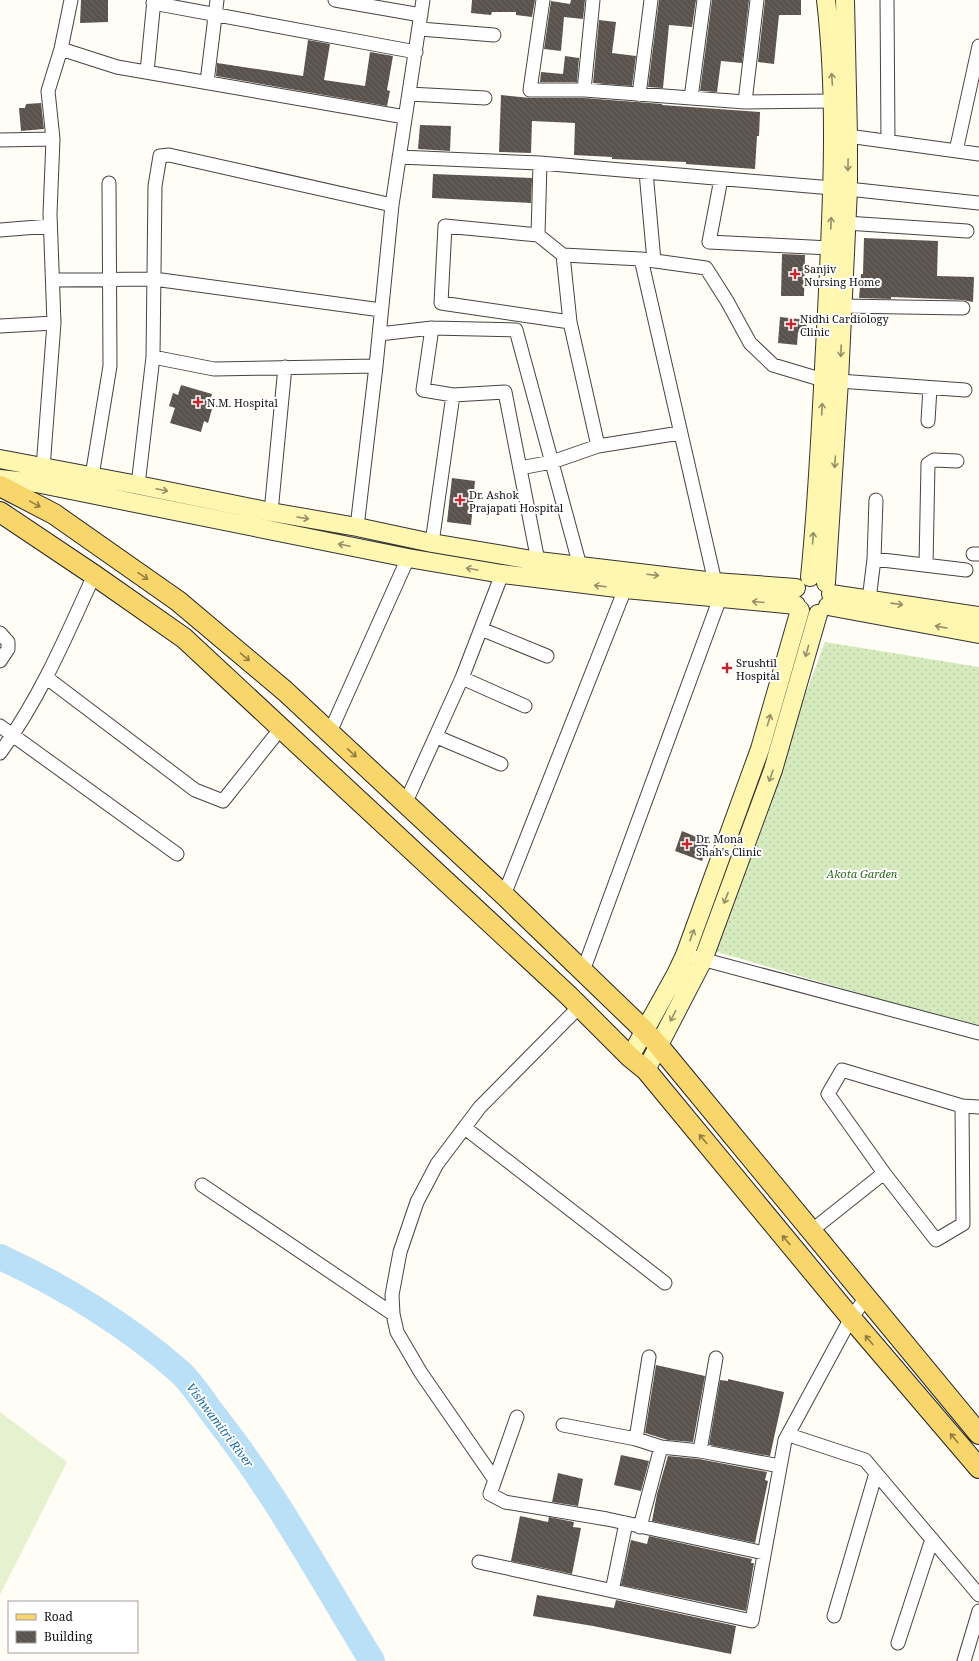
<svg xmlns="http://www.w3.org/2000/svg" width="979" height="1661" viewBox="0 0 979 1661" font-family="'Noto Serif',serif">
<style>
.grass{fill:url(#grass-dots)}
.pitch{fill:#e6f2cf}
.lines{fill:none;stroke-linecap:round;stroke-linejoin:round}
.river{stroke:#b9e0f7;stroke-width:26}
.building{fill:url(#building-back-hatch)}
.street-casing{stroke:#444;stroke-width:15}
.secondary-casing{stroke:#333;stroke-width:20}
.primary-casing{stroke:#222;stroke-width:22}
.street{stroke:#fff;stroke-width:13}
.secondary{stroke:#fff6b0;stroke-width:18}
.primary{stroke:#f9d66b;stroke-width:20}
.oneway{stroke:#948f68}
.oneway2{stroke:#917d42}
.poi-dot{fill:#c4262e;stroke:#fff;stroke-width:1.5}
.labels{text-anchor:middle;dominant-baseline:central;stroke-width:4;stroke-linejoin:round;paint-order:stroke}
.poi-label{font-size:11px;fill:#111;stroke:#fff;text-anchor:start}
.park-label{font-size:11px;font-style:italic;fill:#2f6b1f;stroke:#fff}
.water-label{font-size:12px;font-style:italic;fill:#1768a6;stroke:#fff}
</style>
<defs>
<pattern id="grass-dots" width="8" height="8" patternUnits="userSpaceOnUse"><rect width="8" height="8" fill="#d5ebbd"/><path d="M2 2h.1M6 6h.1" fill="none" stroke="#b6c8a1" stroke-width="1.8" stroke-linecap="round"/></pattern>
<pattern id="building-back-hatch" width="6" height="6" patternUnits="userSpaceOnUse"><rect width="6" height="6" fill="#5a524d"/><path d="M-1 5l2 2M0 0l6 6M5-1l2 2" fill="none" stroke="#6d6662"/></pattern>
</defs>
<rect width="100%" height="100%" fill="#fffdf5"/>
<!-- grass -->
<path class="grass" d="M825,642L979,667V1026L907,1007L710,950Z"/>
<!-- pitch -->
<path class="pitch" d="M0,1412L67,1462L0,1595Z"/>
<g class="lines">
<!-- river -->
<path class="river" d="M0,1257C63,1286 128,1326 180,1372C193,1384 206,1405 217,1419C275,1493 323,1581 372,1661"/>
</g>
<!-- building -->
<path class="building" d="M81,0H108V22L80,23Z
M472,0H535L532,17L516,15V12H492L491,15L471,13Z
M571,0H585L583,19L564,17L561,51L544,49L551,1L570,4Z
M659,0H696L692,27L669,25L663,88L648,87Z
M712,0H749L742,63L721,61L717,92L700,91Z
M765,0H801V15H779L774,64L758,62Z
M599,20L616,22L612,53L636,56L632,86L593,83Z
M308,40L330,44L324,80L365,86L370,52L393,56L387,90L390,91L387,106L216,76L217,63L303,76Z
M565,56L579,58L577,82H540L541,72L563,74Z
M501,95L530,98H584L662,104V105L760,112L759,136H757L755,169L686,164V162L612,159V157L574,155L575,123L532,121L531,153L499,152Z
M41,103L44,129L21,131L19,108H25L26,104Z
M420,125L451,126L450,151L418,149Z
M433,174L532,178L531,203L432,198Z
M864,238L938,241L937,276L974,277L973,302L963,300L891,297V299L859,298L861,274H863Z
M782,254L805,255L804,296H781Z
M780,317L807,320L806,333L798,332L797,345L778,343Z
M181,385L212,394L208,408L212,409L208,423L204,421L201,432L170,423L175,408L169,406L173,393L178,395Z
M452,478L475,481L471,525L447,522Z
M682,831L709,842L702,861L675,851Z
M656,1365L705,1376L693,1442L668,1440L645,1433Z
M728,1379L784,1392L770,1456L709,1445L720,1380L728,1381Z
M621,1455L649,1461L641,1491L614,1485Z
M668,1456L699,1459L767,1472L765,1480L768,1481L755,1543L652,1521L657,1494Z
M558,1473L583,1479L578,1506L552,1502Z
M520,1516L548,1522L549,1517L574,1522L573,1527L581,1528L572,1574L511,1561Z
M649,1536L752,1559L751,1563H754L746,1611L621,1585L631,1540L647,1544Z
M537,1595L614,1608L616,1600L736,1626L731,1654L593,1626L533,1616Z"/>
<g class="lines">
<!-- street casing -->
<g class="street-casing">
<path id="street" d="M71,0L61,49L117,67L405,117
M335,0L421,15
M543,0L530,90H584L745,102L834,101
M887,0L888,141
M153,3L416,52
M420,29L494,35
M147,72L154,0
M207,82L217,0
M584,90L593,0
M409,94L485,98
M639,95L651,0
M691,98L704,0
M745,102L757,0
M848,136L979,154
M0,140L53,139
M956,151L979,46
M399,157L540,163L832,188
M540,163L538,235L563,255L570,322L598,446
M646,172L654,261
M721,179L709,242L830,248
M848,189L979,203
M846,223L967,231
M0,230L50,226
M538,235L445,226L441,303L570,322
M563,255L641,259L706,268L727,301L750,343L773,365L823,380
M641,259L715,582
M53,280L154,279L381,310
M842,306L963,308
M0,326L54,323
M432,328L423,390L453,395L505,392L538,561
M379,334L432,328L516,330L580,566
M153,357L155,186L160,156L169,155L392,205
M839,381L965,390
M928,421L930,388
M43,468L54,323L50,214L53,139L48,91L61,49
M520,468L552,462L598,446L680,433
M92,476L110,366L109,183
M138,485L153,357L214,369L376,366
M271,512L285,367
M357,527L376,366L392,205L423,0
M432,543L453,395
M973,554H979
M874,559L876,500
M926,565L928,464L934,460L957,461
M869,600L874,559L966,570
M481,629L547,656
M0,633L8,642V649L0,661
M47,678L195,790L223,801L281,728
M462,678L525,706
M0,726L177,854
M330,732L408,558
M437,737L501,764
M0,753C40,698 66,637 94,575
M405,804L462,678L502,574
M504,895L625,589
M694,957L979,1033
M583,971L720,598
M842,1070L962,1106L963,1224L936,1240L884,1173L828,1094Z
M962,1106L979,1107
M465,1128L665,1283
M202,1185L393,1314
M811,1231L884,1173
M517,1417L490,1494L505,1502L607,1519L764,1553
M563,1425L636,1439L661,1447L700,1451L780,1466
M789,1435L865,1460L979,1595
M636,1439L649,1357
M700,1451L716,1358
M495,1480L421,1373L397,1332L393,1314L392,1295L400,1252L417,1202L437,1164L480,1107L580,1006
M640,1527L661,1447
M479,1562L752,1621L785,1440L851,1318L866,1298
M612,1591L626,1523
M834,1616L876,1473
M898,1643L932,1539
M964,1661L979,1611"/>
</g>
<!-- secondary casing -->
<g class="secondary-casing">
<path id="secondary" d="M0,459L138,485L271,512L357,527L432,543L538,561L715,582L796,588
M0,479L36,483L408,558L502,574L625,589L796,605
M810,577C819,489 822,400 827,311C832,208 838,103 826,0
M826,583L839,381L848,189V136L845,0
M831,594L979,616
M828,606L979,634
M630,1057L676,974L685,955L760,749L800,610
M646,1070L703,960L773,770L818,614"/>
</g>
<!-- primary casing -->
<g class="primary-casing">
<path id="primary" d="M0,486L54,514L178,601L285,691L504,895L645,1031L658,1045L979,1434
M0,512L94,575L184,638L568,995L630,1057L646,1070L851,1318L979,1468"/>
</g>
<!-- street -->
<use href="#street" class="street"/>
<!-- secondary -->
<use href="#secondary" class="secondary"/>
<!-- primary -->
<use href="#primary" class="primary"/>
</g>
<!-- one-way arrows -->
<defs><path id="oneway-shaft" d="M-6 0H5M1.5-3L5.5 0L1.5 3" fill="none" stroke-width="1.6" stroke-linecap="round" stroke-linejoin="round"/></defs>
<g class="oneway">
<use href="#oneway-shaft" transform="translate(832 79) rotate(-94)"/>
<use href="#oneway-shaft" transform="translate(848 165) rotate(91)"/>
<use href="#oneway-shaft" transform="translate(831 223) rotate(-88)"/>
<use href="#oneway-shaft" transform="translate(841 351) rotate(92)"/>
<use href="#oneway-shaft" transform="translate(822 409) rotate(-87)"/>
<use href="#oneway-shaft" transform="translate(835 462) rotate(94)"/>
<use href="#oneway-shaft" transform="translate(162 490) rotate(12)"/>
<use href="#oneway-shaft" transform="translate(303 518) rotate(10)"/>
<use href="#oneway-shaft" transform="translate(813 538) rotate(-86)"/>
<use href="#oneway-shaft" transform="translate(344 545) rotate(-168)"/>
<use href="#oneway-shaft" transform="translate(472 569) rotate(-171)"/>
<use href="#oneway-shaft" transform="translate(653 575) rotate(7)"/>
<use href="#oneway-shaft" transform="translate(600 586) rotate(-173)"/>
<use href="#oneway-shaft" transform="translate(758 602) rotate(-175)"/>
<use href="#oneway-shaft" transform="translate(897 604) rotate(8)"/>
<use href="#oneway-shaft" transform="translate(941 627) rotate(-170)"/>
<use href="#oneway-shaft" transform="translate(807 651) rotate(106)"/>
<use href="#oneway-shaft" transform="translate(769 720) rotate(-74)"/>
<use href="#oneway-shaft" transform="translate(771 776) rotate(109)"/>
<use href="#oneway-shaft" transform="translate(726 898) rotate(111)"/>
<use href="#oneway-shaft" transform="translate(692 935) rotate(-70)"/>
<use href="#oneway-shaft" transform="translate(673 1016) rotate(117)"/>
</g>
<g class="oneway2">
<use href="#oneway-shaft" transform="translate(35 504) rotate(29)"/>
<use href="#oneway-shaft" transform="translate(143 576) rotate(35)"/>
<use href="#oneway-shaft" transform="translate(245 657) rotate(40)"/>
<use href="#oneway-shaft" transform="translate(352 753) rotate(43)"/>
<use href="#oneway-shaft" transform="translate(703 1139) rotate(-130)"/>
<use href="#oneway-shaft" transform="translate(786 1240) rotate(-130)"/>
<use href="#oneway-shaft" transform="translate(869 1340) rotate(-130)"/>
<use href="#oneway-shaft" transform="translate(954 1438) rotate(-130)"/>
</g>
<!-- markers -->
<g class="poi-dot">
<path d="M793 268h4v4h4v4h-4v4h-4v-4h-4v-4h4z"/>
<path d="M789 318h4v4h4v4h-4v4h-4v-4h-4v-4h4z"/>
<path d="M196 396h4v4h4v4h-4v4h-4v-4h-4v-4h4z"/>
<path d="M458 494h4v4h4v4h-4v4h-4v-4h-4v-4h4z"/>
<path d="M725 662h4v4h4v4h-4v4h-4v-4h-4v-4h4z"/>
<path d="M685 838h4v4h4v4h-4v4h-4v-4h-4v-4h4z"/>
</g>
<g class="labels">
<!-- poi labels -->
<g class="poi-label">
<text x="804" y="268">Sanjiv<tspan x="804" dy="13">Nursing Home</tspan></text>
<text x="800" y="318">Nidhi Cardiology<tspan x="800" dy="13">Clinic</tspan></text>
<text x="207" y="402">N.M. Hospital</text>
<text x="469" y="494">Dr. Ashok<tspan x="469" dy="13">Prajapati Hospital</tspan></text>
<text x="736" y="662">Srushtil<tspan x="736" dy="13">Hospital</tspan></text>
<text x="696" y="838">Dr. Mona<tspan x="696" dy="13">Shah's Clinic</tspan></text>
</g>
<!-- park labels -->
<g class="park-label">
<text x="862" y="873">Akota Garden</text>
</g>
<!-- water labels -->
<g class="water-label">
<text transform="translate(220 1425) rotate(53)">Vishwamitri River</text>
</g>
</g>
<!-- legend -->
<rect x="8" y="1601" width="130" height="52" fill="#ffffff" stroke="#a0a0a0"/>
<rect x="16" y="1614" width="20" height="6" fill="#f9d66b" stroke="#a0a0a0"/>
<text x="44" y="1621" font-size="12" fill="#111111">Road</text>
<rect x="16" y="1631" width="20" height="12" fill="url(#building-back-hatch)" stroke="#a0a0a0"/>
<text x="44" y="1641" font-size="12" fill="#111111">Building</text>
</svg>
